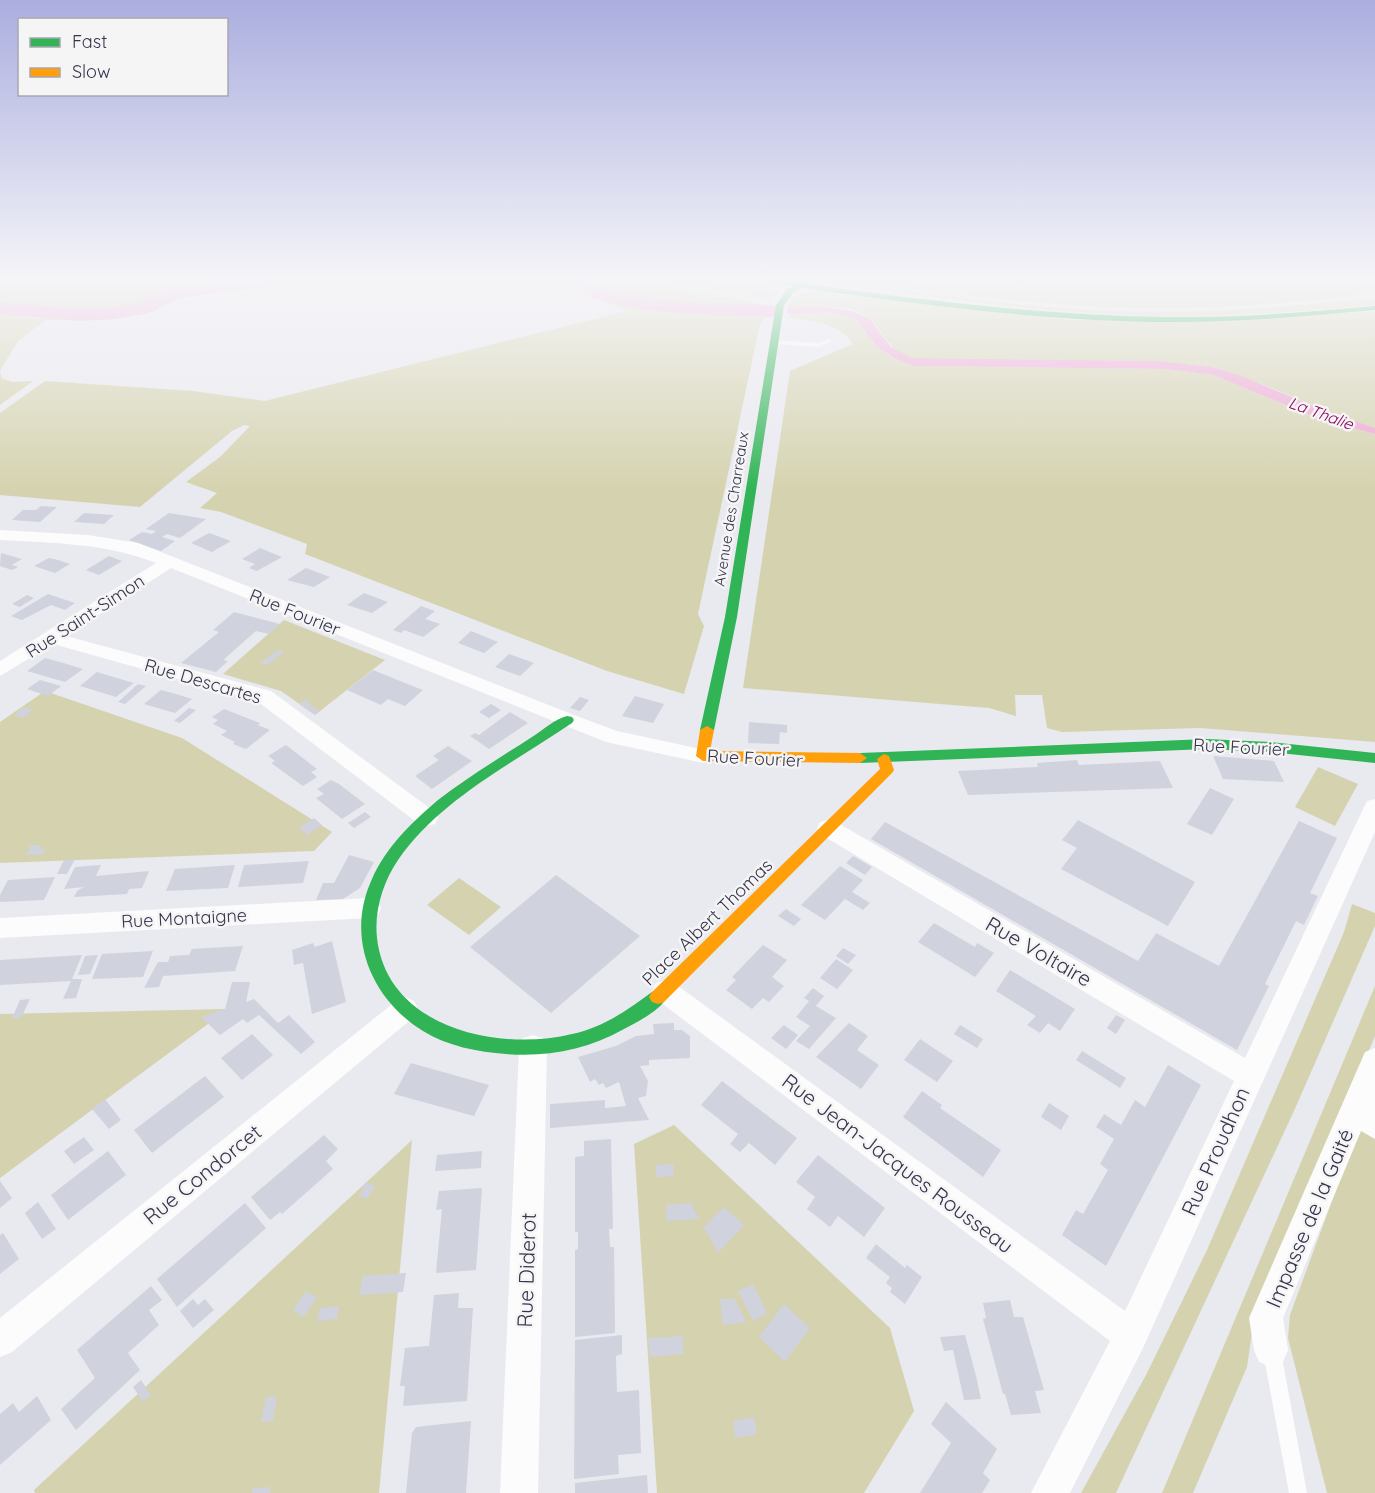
<svg xmlns="http://www.w3.org/2000/svg" width="1375" height="1493" viewBox="0 0 1375 1493" font-family="Quicksand,sans-serif">
<style>
.green{fill:#d5d3af}
.water{fill:#f0a5d1}
.lines{fill:none;stroke-linecap:round;stroke-linejoin:round}
.river{fill:#f0a5d1;fill-rule:evenodd}
.building{fill:#d0d2dd}
.lane{fill:#fcfcfd;fill-rule:evenodd}
.street{fill:#fcfcfd;fill-rule:evenodd}
.fast{fill:#30b455;fill-rule:evenodd}
.slow{fill:#ff9f0a;fill-rule:evenodd}
.labels{text-anchor:middle;dominant-baseline:central;stroke-width:5;stroke-linejoin:round;paint-order:stroke}
.far-street-label{font-size:15px;fill:#35334d;stroke:#f5f5f5}
.far-water-label{font-size:16px;font-style:italic;fill:#8a0061;stroke:#f5f5f5}
.street-label{font-size:18px;fill:#35334d;stroke:#f5f5f5}
.near-street-label{font-size:21px;fill:#35334d;stroke:#f5f5f5}
</style>
<rect width="100%" height="100%" fill="#e9e9f0"/>
<!-- green -->
<path class="green" d="M0,281H256L173,290L141,306L117,310L85,313L0,306Z
M278,281H294L262,287L191,294L167,300L147,311L105,320H46L18,341L0,371V313L34,318L114,316L145,309L182,293Z
M593,281H712L769,284L765,289L778,291L770,300L685,283L670,285L769,306V309L686,305L599,291Z
M864,281H1375V294C1297,302 1218,310 1139,308C1047,306 955,296 864,281Z
M850,282C937,296 1024,307 1112,311C1200,315 1288,306 1375,299V305C1303,311 1229,317 1156,316C1053,314 950,300 847,284Z
M812,291L1072,320L1375,312V428L1347,420L1267,386L1212,367L1159,361L911,358C888,349 886,336 871,320C855,302 809,307 788,307L795,296Z
M596,298L668,309L768,314L760,324L698,614L704,626L684,694L607,671L305,554L307,544L221,512L200,508L217,493L186,482L220,457L250,426L244,425L232,431L140,507L0,495V413L45,381L193,391L265,401L627,311Z
M815,311L836,313L856,319L877,347L894,359L914,366L1166,369L1213,375L1323,420L1375,434V742L1200,728L1062,732L1047,728L1042,695H1015L1016,716L989,708L743,688L790,371L853,344C840,323 813,321 790,318V314Z
M0,372L2,378L12,382L33,381L0,405Z
M284,620L385,660L315,715L281,691L223,674Z
M45,691L182,738L332,832L314,851L0,863V722Z
M1318,767L1358,784L1335,826L1295,807Z
M459,878L501,907L469,935L427,905Z
M1352,904L1375,913V926L1294,1111L1116,1493H1081L1146,1375L1207,1250L1344,932Z
M1375,986V1036L1253,1326L1247,1367L1193,1493H1162Z
M231,1007L0,1178V1014L225,1009Z
M1361,1122L1375,1133V1493H1327L1288,1338L1290,1315Z
M674,1125L890,1328L914,1411L864,1493H657L634,1144Z
M412,1140L379,1493H35L34,1490Z"/>
<!-- water -->
<path class="water" d="M818,306L852,311L869,318L890,346L911,358L1159,361L1212,367L1239,375L1330,413L1375,428V434L1323,420L1213,375L1166,369L914,366L895,359L877,347L856,319L829,312L787,314L788,307Z"/>
<g class="lines">
<!-- river -->
<path class="river" d="M217,281H275L272,285L265,287L179,298L150,313L115,319L81,321L0,314V302L81,309L115,307L136,303L167,288Z
M577,281H597L600,287C652,305 713,302 768,305L776,306L779,311L776,316L768,317C707,314 643,316 585,295Z"/>
</g>
<!-- building -->
<path class="building" d="M41,506L57,507L40,522L12,520L23,510H36Z
M84,513L114,515L104,524L74,522Z
M169,513L206,519L180,538L167,534L162,537L175,541L161,551L129,540L142,532L152,534L156,531L146,529Z
M209,533L231,541L212,552L191,543Z
M260,548L282,557L257,571L249,568L255,564L242,559Z
M1,553L22,559L12,565L18,567L12,570L0,566Z
M109,556L122,561L99,575L86,570Z
M49,558L58,560L70,564L55,573L34,566Z
M306,568L330,577L314,587L287,580Z
M364,593L388,602L372,613L347,605Z
M48,594L75,603L65,610L51,605L22,620L11,616Z
M27,595L34,598L20,607L12,604Z
M421,606L435,611L425,619L440,624L423,637L404,630L401,633L393,630Z
M234,612L280,624L269,634L256,631L223,660L228,661L216,672L181,663L219,632L213,630Z
M471,631L498,642L484,653L458,643Z
M278,650L284,652L267,665L260,663Z
M509,654L534,663L520,676L495,667Z
M45,658L60,662L83,669L65,682L27,671Z
M373,670L415,687L423,690L405,706L388,699L381,705L347,690Z
M97,672L117,678L134,683L116,697L80,686Z
M40,680L61,686L48,696L27,689Z
M138,684L146,686L125,704L118,702Z
M161,690L176,694L192,699L175,713L144,704Z
M635,696L664,704L653,723L622,716Z
M580,697L589,700L580,711L570,708Z
M306,699L312,706L320,711L315,715L299,704Z
M491,704L501,710L489,718L479,712Z
M25,707L33,710L23,718L14,715Z
M189,708L196,710L180,723L174,721Z
M224,709L260,723L258,725L270,730L246,749L233,744L235,742L221,735L227,731L213,724L218,720L212,717Z
M510,712L528,723L489,749L470,736L475,733L479,735Z
M749,722L787,725V733L780,732L779,744L748,743Z
M286,745L317,769L311,772L317,777L303,786L271,763L275,761L268,756Z
M448,746L472,761L432,789L415,776L439,760L433,756Z
M1213,756L1274,761L1284,782L1223,779Z
M1077,760L1079,765L1160,761L1173,788L968,795L958,771L1038,767L1037,763Z
M331,780L339,784L365,804L342,819L316,798L324,794L317,789Z
M1210,788L1234,799L1212,835L1187,824Z
M365,812L371,817L354,828L348,823Z
M314,818L322,825L307,835L299,828Z
M1078,820L1195,882L1168,926L1061,869L1077,848L1062,840Z
M1299,821L1337,838L1310,893L1318,896L1304,925L1296,921L1265,984L1269,986L1237,1050L871,839L885,822L1138,961L1156,933L1219,966Z
M31,845H41L39,849H46L43,854L26,855Z
M349,855L374,862L360,888L343,899L316,900L323,883H334Z
M853,856L872,867L865,875L846,863Z
M75,859L67,874H57L64,860Z
M309,861L303,883L238,887L244,865Z
M101,865L96,876L149,871L142,888L129,889L127,894L74,897L77,891L84,887L64,889L75,867Z
M235,865L228,888L166,891L175,869Z
M840,866L863,880L852,892L870,903L863,910L845,899L825,920L801,905Z
M556,875L640,936L551,1013L470,947Z
M55,877L44,900L0,902V895L8,880Z
M786,909L801,919L794,926L778,916Z
M934,923L975,947L977,943L994,953L975,977L918,942Z
M332,941L346,1002L312,1014L303,963L294,965L292,950L313,943L315,947Z
M763,945L787,960L772,977L784,986L769,1002L763,998L752,1009L726,990L736,980L732,977Z
M243,946L235,971L163,976L159,987L144,988L158,962H168L170,956L189,955L192,949Z
M843,948L856,955L848,964L836,956Z
M153,951L143,977L92,979L102,954Z
M82,955L72,979H82L76,998L63,999L71,981L0,985V960Z
M98,955L90,974L78,975L85,956Z
M836,959L853,970L837,989L820,978Z
M1010,970L1075,1009L1060,1031L1048,1023L1040,1033L1027,1025L1036,1016L996,991Z
M232,982H250L246,1002L254,999L278,1023L289,1015L315,1042L301,1054L259,1015L247,1023L243,1019L220,1035L201,1017L225,1009Z
M813,988L824,996L816,1006L836,1018L809,1049L796,1041L810,1026L796,1017L809,1001L804,998Z
M30,999L21,1018H12L20,1000Z
M1116,1015L1125,1020L1116,1034L1107,1028Z
M674,1023V1030H682L690,1036V1058L649,1060V1065L640,1066L648,1081L646,1096L638,1098L649,1120L550,1128V1104L605,1100V1108L626,1106L619,1082L606,1088L603,1083L599,1085L595,1079L590,1082L578,1057L616,1046L636,1036L654,1034L653,1024Z
M849,1023L868,1036L857,1050L879,1065L861,1089L816,1057Z
M784,1025L798,1035L786,1049L771,1038Z
M960,1025L983,1039L977,1048L954,1034Z
M252,1034L273,1055L242,1080L221,1058Z
M920,1039L953,1061L937,1082L904,1060Z
M1082,1051L1126,1078L1120,1088L1076,1060Z
M411,1063L489,1085L474,1116L394,1094Z
M1168,1065L1201,1085L1106,1266L1062,1235L1076,1210L1083,1214L1108,1170L1100,1164L1114,1139L1096,1127L1104,1114L1121,1125L1135,1100L1145,1107Z
M205,1076L224,1097L152,1153L134,1130Z
M722,1081L797,1138L775,1165L749,1143L740,1152L730,1144L738,1134L701,1105Z
M922,1091L942,1105L940,1108L1001,1150L983,1177L903,1117Z
M105,1099L121,1120L109,1129L92,1109Z
M1049,1103L1069,1116L1061,1130L1041,1117Z
M324,1135L338,1149L326,1161L333,1169L282,1214L280,1212L270,1220L251,1197Z
M84,1137L94,1150L74,1164L64,1151Z
M611,1139L613,1229H609L610,1247H614L615,1333L575,1337V1250L578,1249V1232H575V1157L584,1156V1141Z
M108,1151L126,1175L68,1220L51,1195Z
M482,1151L481,1168L435,1171L437,1155Z
M818,1155L885,1208L864,1237L838,1216L830,1227L807,1209L815,1197L796,1182Z
M673,1164L674,1176L656,1177V1165Z
M0,1181L12,1198L0,1208Z
M366,1182L375,1186L367,1199L359,1196Z
M482,1188L476,1270L436,1273L442,1209L436,1210L439,1191Z
M38,1202L56,1229L42,1239L25,1213Z
M245,1203L266,1228L177,1307L157,1279Z
M691,1203L699,1219L667,1221L666,1205Z
M724,1207L744,1225L718,1253L704,1227Z
M3,1233L19,1259L0,1274V1235Z
M876,1244L905,1268L907,1265L922,1277L905,1304L890,1292L892,1288L886,1283L890,1277L866,1258Z
M406,1273L403,1292L359,1295L363,1276Z
M753,1284L767,1313L753,1321L738,1291Z
M151,1286L162,1300L149,1310L159,1325L128,1353L140,1370L76,1430L61,1409L95,1378L77,1350Z
M306,1291L317,1298L303,1317L293,1310Z
M459,1293L458,1308H473L467,1401L403,1406L405,1386H400L405,1348L429,1346L434,1295Z
M193,1299L198,1305L205,1299L214,1310L193,1328L180,1311Z
M720,1299H735L746,1322L723,1325Z
M1010,1300L1014,1317H1023L1044,1390L1035,1391L1041,1413L1011,1415L1005,1394H1003L983,1319L986,1318L983,1303Z
M784,1304L810,1328L785,1362L759,1337Z
M339,1306L337,1319L317,1321L320,1308Z
M622,1335V1354L616,1356L617,1392L639,1390L641,1453L618,1455L619,1474L574,1479L575,1340Z
M965,1335L976,1376L981,1399L964,1400L953,1350L944,1351L940,1337Z
M682,1336L684,1354L650,1357L648,1338Z
M141,1380L151,1395L143,1402L133,1387Z
M37,1396L51,1420L0,1465V1414L13,1403L19,1412Z
M277,1396L273,1421L261,1422L266,1397Z
M946,1402L997,1449L983,1473L990,1480L982,1493H920L951,1443L931,1424Z
M754,1417L757,1434L735,1438L733,1421Z
M471,1421L466,1493H406L412,1433L416,1427Z
M647,1475L648,1493H575V1483Z
M271,1487L270,1493H252V1489Z"/>
<g class="lines">
<!-- lane -->
<path class="lane" d="M829,339L831,340V342L819,347L774,344L771,342L774,340L818,343Z
M1272,1343L1278,1346L1281,1352L1307,1493H1289L1263,1352L1266,1346Z"/>
<!-- street -->
<path class="street" d="M0,530L88,535L138,543L574,715L617,731L710,751L714,756L710,761L703,763L606,742L171,568L66,636L271,691L435,812L438,818L435,824L427,826L419,824L257,701L53,644L0,676V661L156,563C106,543 53,543 0,540Z
M1375,799V832L1143,1348L1070,1493H1031L1110,1341L656,999L652,991L656,983L665,980L674,983L1125,1311L1234,1081L820,834L817,828L820,822L828,820L836,822L1245,1058L1364,807L1367,801Z
M369,898L378,901L381,908L378,915L369,918L0,938V918Z
M405,997L414,1001L418,1009L414,1017L12,1352L0,1357V1318L396,1001Z
M533,1035L543,1038L547,1047L538,1493H500L519,1047L523,1038Z
M1375,1048V1139L1361,1131L1283,1318L1288,1350L1283,1362L1271,1367L1259,1362L1254,1350L1249,1318L1365,1052Z"/>
<!-- fast -->
<path class="fast" d="M767,281L799,283L811,281L807,284C928,301 1049,316 1170,317C1239,318 1307,312 1375,306V310C1308,316 1241,322 1174,322C1049,322 925,305 801,288L793,293L784,305L737,617L714,730L707,734L700,730L725,617L776,305L787,289L793,286Z
M567,716L572,717L574,720L572,723C512,764 440,799 398,860C383,882 374,911 377,938C387,1028 498,1052 572,1034C602,1028 628,1010 652,992L658,990L664,992L667,997C660,1011 637,1022 624,1029C587,1050 548,1057 506,1054C478,1052 447,1046 423,1031C371,999 345,937 372,879C386,847 412,822 438,800C468,777 501,757 532,737C543,730 555,719 567,716Z
M1207,739L1270,742L1375,753V763L1270,752L1207,749L860,763L853,758L860,753Z"/>
<!-- slow -->
<path class="slow" d="M707,726L714,730L710,751L860,753L867,758L860,763L703,761L696,756L700,730Z
M884,754L889,756L894,770L892,773L664,1002L658,1004L652,1002L649,997L652,992L880,769L877,759Z"/>
</g>
<!-- sky -->
<linearGradient id="sky" x2="0" y2="1"><stop stop-color="#abaedf"/><stop offset="0.57" stop-color="#f5f5f8"/><stop offset="1" stop-color="#f5f5f8" stop-opacity="0"/></linearGradient>
<rect width="1375" height="490" fill="url(#sky)"/>
<g class="labels">
<!-- far-street labels -->
<g class="far-street-label">
<text transform="translate(731 509) rotate(-81)">Avenue des Charreaux</text>
</g>
<!-- far-water labels -->
<g class="far-water-label">
<text transform="translate(1321 413) rotate(20)">La Thalie</text>
</g>
<!-- street labels -->
<g class="street-label">
<text transform="translate(295 612) rotate(22)">Rue Fourier</text>
<text transform="translate(85 616) rotate(-33)">Rue Saint-Simon</text>
<text transform="translate(203 681) rotate(16)">Rue Descartes</text>
<text transform="translate(1241 747) rotate(3)">Rue Fourier</text>
<text transform="translate(755 758) rotate(3)">Rue Fourier</text>
<text transform="translate(184 918) rotate(-3)">Rue Montaigne</text>
<text transform="translate(707 922) rotate(-44)">Place Albert Thomas</text>
</g>
<!-- near-street labels -->
<g class="near-street-label">
<text transform="translate(1039 951) rotate(30)">Rue Voltaire</text>
<text transform="translate(1215 1151) rotate(-66)">Rue Proudhon</text>
<text transform="translate(898 1163) rotate(37)">Rue Jean-Jacques Rousseau</text>
<text transform="translate(202 1174) rotate(-39)">Rue Condorcet</text>
<text transform="translate(1309 1218) rotate(-67)">Impasse de la Gaité</text>
<text transform="translate(526 1270) rotate(-88)">Rue Diderot</text>
</g>
</g>
<!-- legend -->
<rect x="18" y="18" width="210" height="78" fill="#f5f5f5" stroke="#a8a7b2" stroke-width="1.5"/>
<rect x="30" y="38" width="30" height="9" fill="#30b455" stroke="#a8a7b2" stroke-width="1.5"/>
<text x="72" y="48" font-size="18" fill="#35334d">Fast</text>
<rect x="30" y="68" width="30" height="9" fill="#ff9f0a" stroke="#a8a7b2" stroke-width="1.5"/>
<text x="72" y="78" font-size="18" fill="#35334d">Slow</text>
</svg>
